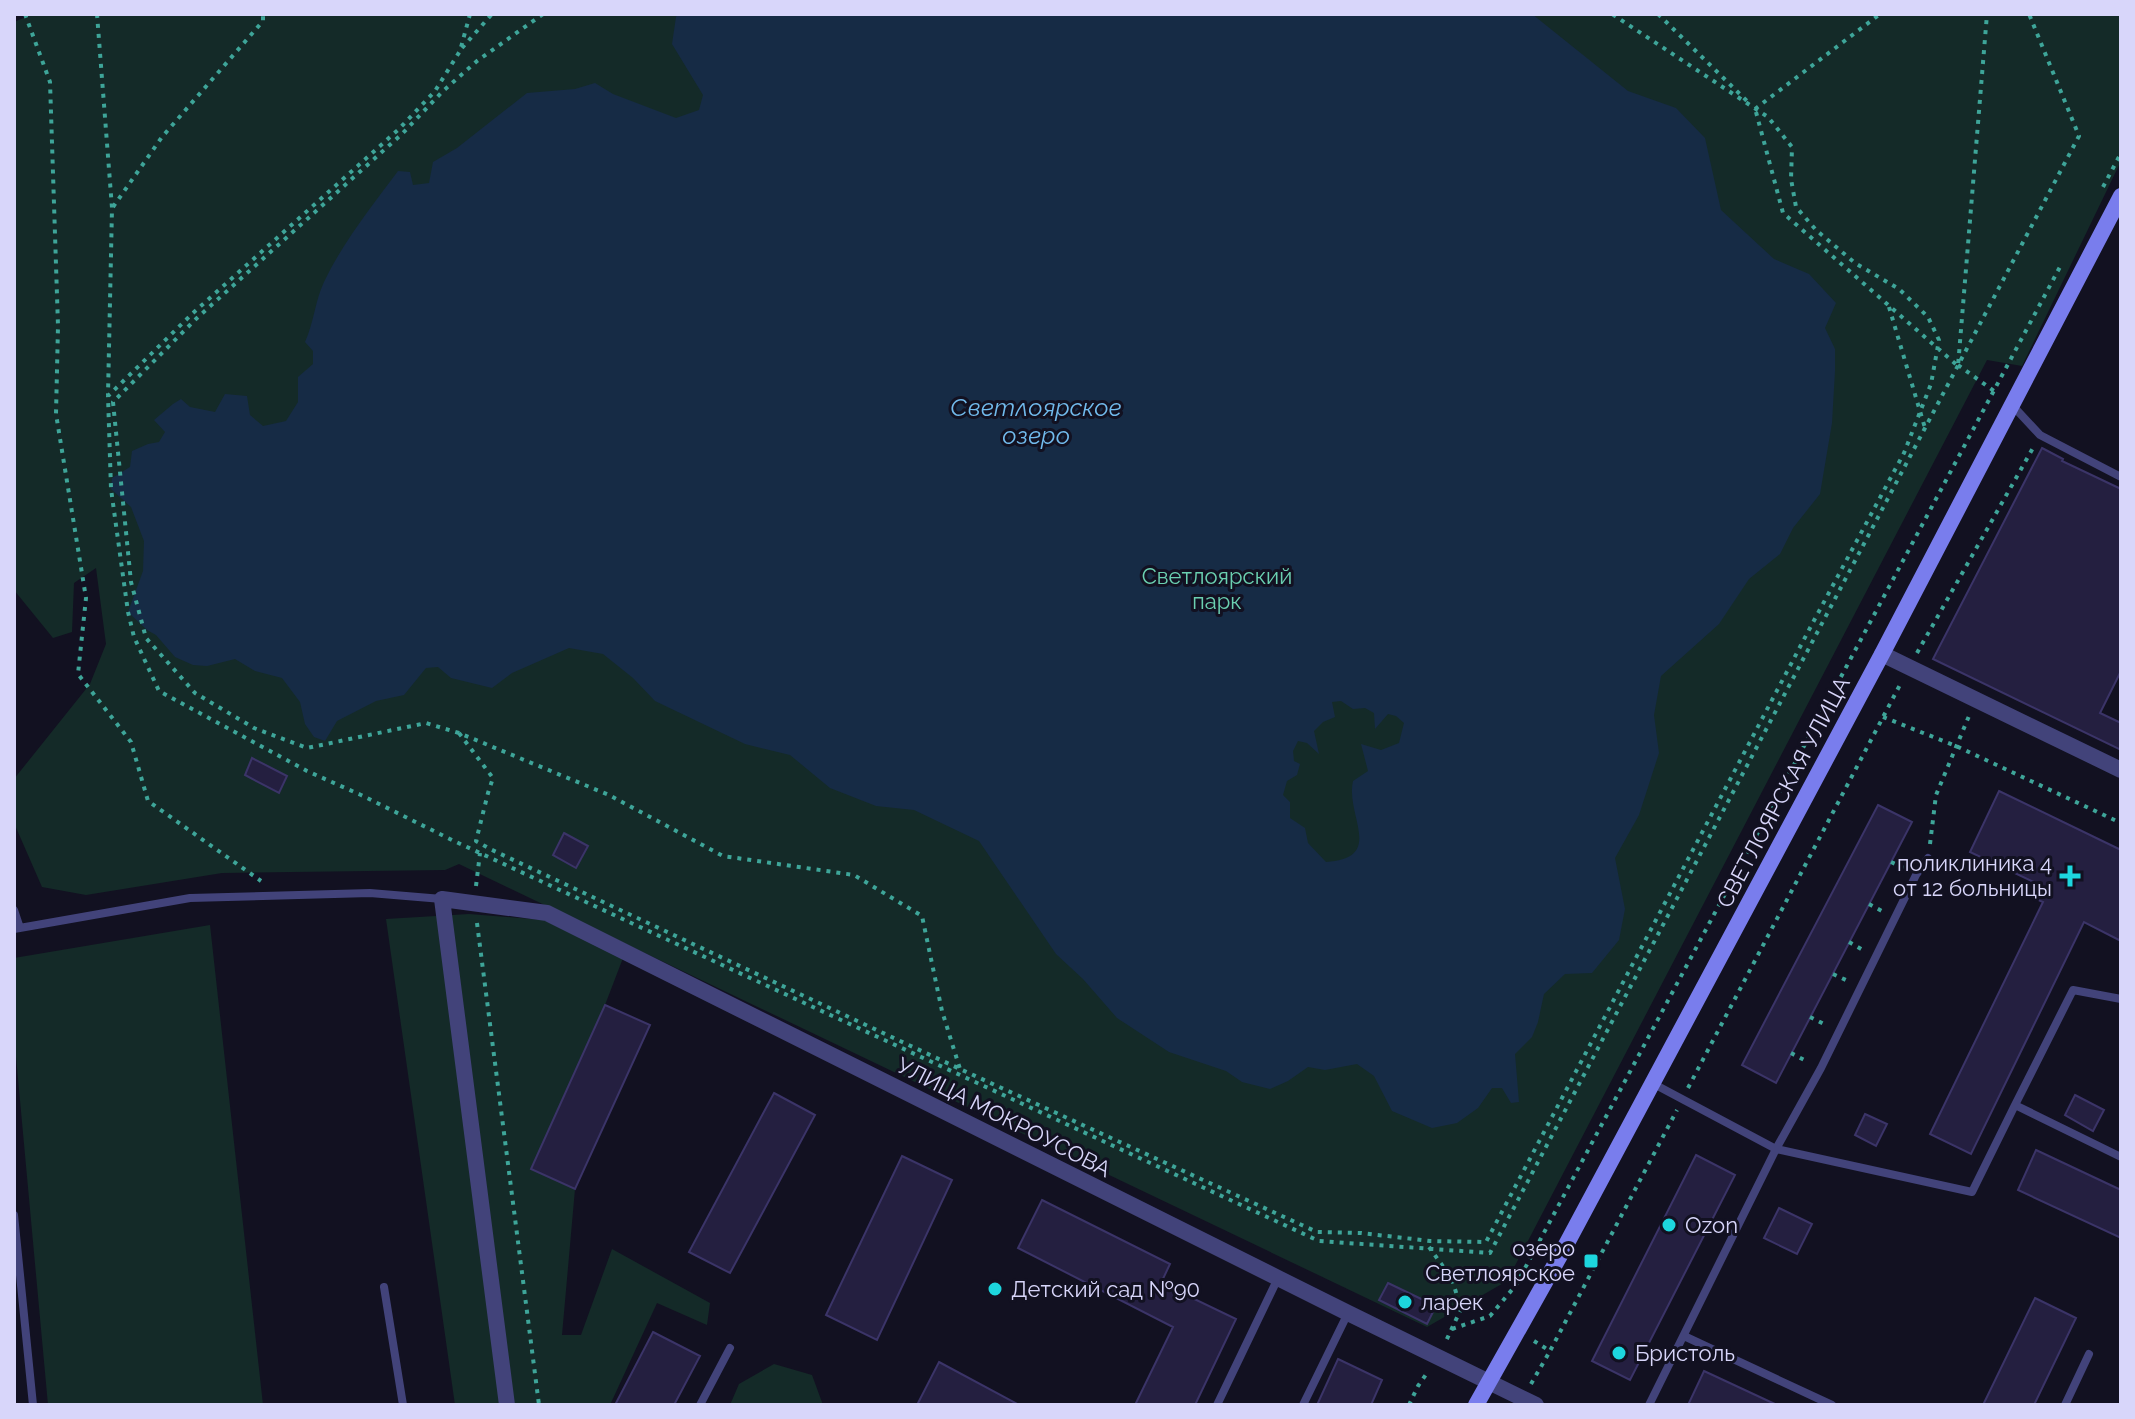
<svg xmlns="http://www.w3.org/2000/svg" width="2135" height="1419" viewBox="0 0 2135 1419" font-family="Raleway,sans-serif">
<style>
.green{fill:#142a28}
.water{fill:#162b45;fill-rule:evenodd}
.building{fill:#241f40;stroke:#3b3468;stroke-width:2}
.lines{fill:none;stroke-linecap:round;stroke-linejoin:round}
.path{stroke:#3ea599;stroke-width:4;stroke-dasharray:4 6;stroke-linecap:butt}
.service{stroke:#42437a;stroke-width:8}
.minor{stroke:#42437a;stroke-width:16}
.secondary{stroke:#797ded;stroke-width:16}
.poi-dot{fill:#1dd6de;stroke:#121121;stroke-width:3}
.labels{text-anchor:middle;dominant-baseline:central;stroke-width:6;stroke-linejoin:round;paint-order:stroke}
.park-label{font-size:22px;fill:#6bd0b1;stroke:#121121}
.street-label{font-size:22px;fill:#d8d6fa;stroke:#121121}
.poi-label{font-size:22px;fill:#d8d6fa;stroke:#121121;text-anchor:start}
.water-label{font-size:24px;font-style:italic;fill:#71baec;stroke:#121121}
</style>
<rect width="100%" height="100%" fill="#121121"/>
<!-- green -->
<path class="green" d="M33,14H2121V161L2022,366L1987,360L1507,1281L1427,1327L459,864L445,870L222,873L86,895L42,887L14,823V779L90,684L106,644L96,568L74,583L72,632L53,638L14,590V22Z
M469,914L544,920L623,958L605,1005L531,1169L575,1189L562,1335H581L612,1249L710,1303L707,1325L657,1303L610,1405H455L386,919Z
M210,925L263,1405H48L14,1035V958Z
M774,1364L812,1375L823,1405H730L739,1384Z"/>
<!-- water -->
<path class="water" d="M678,14H1532L1628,91L1676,108L1705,138L1721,210L1774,259L1809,274L1836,303L1825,328L1835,349V371L1832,423L1820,494L1793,528L1780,554L1749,579L1719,624L1661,676L1654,715L1659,753L1639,815L1615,858L1625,909L1619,940L1592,973L1565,974L1544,994L1538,1022L1532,1037L1515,1054L1519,1102L1511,1103L1502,1088H1492L1478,1108L1457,1123L1432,1128L1392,1111L1374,1076L1357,1064L1325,1070L1308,1067L1288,1081L1270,1089L1242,1082L1226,1071L1169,1052L1117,1018L1083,979L1056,954L979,841L914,810L876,806L830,788L790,755L745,744L655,701L633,678L603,654L569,648L512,673L492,688L451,678L438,667L426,668L404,695L376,701L337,721L325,741L314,737L305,724L300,702L282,678L255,671L235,659L207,666L193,665L175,657L156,635L147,630L128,612L143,571L144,541L131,507L111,489L112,478L130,467L132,451L148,444L159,442L165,432L154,420L173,404L181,399L190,407L215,412L225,394L247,396L250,415L263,426L286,421L298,402V377L313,364V351L305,342C314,322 315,301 324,282C343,242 372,206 398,171L410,172L413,185L429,183L433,162L457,148L527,93L575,89L595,83L613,94L676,118L699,110L703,95L672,44L676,17ZM1341,701L1353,709L1365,708L1374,713L1375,729L1388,714L1396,716L1404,723L1399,743L1381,750L1361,744L1368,771L1353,781C1345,815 1386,858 1326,862L1308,843L1305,828L1290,818V802L1283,795L1287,781L1297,775L1300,764L1294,761L1293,751L1298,741L1307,743L1319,754L1314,731L1323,722L1335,717L1332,702Z"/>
<!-- building -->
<path class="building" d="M2042,448L2063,459L2062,461L2121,489V671L2100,713L2121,723V750L1933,659Z
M252,758L287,776L279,793L245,775Z
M1999,791L2121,850V941L2084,922L1971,1154L1930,1134L2043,902L2029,896L2036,883L1970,852Z
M1878,805L1912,822L1776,1083L1742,1065Z
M564,833L588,846L576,868L553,855Z
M605,1005L650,1025L575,1189L531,1169Z
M774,1093L815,1115L730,1273L689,1252Z
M2075,1095L2104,1110L2093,1131L2065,1115Z
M1865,1114L1887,1124L1876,1146L1855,1135Z
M2036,1150L2121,1190V1238L2018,1190Z
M1696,1155L1735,1175L1630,1380L1592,1361Z
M902,1156L952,1180L877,1340L826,1315Z
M1042,1200L1170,1264L1161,1283L1236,1319L1195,1405H1135L1173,1327L1018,1248Z
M1779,1208L1812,1224L1797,1254L1764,1238Z
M1388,1283L1436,1306L1427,1324L1379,1300Z
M2035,1298L2076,1318L2034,1405H1983Z
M653,1332L700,1356L674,1405H615Z
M1338,1359L1382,1380L1371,1405H1317Z
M939,1362L1019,1405H917Z
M1704,1371L1777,1405H1688Z"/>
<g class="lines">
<!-- path -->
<path class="path" d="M25,14L50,82L58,326L56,414L86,598L78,674L131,742L148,801L261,881
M97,14L112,208L108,395
M470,14L460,51L435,91L399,129L193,313L108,396L111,489L128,612L134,637L159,691L307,771L361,795L454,841L1319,1241L1490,1253L2079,136L2029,14
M543,14L477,61L442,92L403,133L197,318L113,402L131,582L146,638L195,693L254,728L307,748L426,723L459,733L609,795L723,856L854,875L922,916L942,1011L960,1069
M1658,14L1749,103
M462,48L492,14
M1755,109L1880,14
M1756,112L1783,213L1958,366L1987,14
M2103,187L2121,153
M113,207L162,137L263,21V14
M1889,307L1925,428
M1958,365L1994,391
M1917,653L2033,448
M1883,717L1956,746L2121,823
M459,733L493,778L488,793L476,841L490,849L960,1069L1317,1232L1361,1233L1430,1241L1486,1242L1810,628L1904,453L1931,384L1939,340L1928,317L1899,289L1855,263L1816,230L1796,207L1791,179L1792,147L1768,117L1612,14
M1930,844L1936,795L1969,716
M1891,862L1904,868
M476,886L480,853
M1869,904L1882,911
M477,923L539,1405
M1849,942L1863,950
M1833,974L1848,981
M1810,1017L1826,1025
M1791,1053L1808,1062
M1688,1088L1902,681
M1429,1247L1452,1279L1461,1309L1446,1341
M1452,1329L1490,1316L1516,1285L2061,265
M1534,1341L1550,1351L1677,1110
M1531,1384L1550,1351
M1409,1405L1418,1386L1427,1373"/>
<!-- service -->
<path class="service" d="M2013,406L2040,435L2121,477
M14,910L20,928
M14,929L190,898L370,893L442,899
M2121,999L2073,990L2015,1105L2121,1157
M1652,1083L1776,1149L1972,1192L2015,1105
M14,1215L33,1405
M384,1287L403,1405
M1684,1336L1832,1405
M700,1405L730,1348
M1217,1405L1278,1278
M1303,1405L1348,1313
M1649,1405L1776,1149L1821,1068L1916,875L1928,858
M2065,1405L2089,1354"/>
<!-- minor -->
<path class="minor" d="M1882,654L2121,770
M507,1405L442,899L547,913L1348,1313L1536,1405"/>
<!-- secondary -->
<path class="secondary" d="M1476,1405L1567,1243L1882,654L2121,196"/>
</g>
<!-- markers -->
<g class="poi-dot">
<path d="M2066 864h8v8h8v8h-8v8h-8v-8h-8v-8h8z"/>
<circle cx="1669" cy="1225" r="8"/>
<rect x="1583" y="1253" width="16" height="16" rx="4"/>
<circle cx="995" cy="1289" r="8"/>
<circle cx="1405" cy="1302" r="8"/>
<circle cx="1619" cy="1353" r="8"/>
</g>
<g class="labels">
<!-- park labels -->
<g class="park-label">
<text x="1217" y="576">Светлоярский<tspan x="1217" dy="25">парк</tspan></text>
</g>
<!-- street labels -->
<g class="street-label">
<text transform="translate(1783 792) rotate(-62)">СВЕТЛОЯРСКАЯ УЛИЦА</text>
<text transform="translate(1004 1117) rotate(27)">УЛИЦА МОКРОУСОВА</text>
</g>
<!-- poi labels -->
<g class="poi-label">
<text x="2052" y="863" text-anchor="end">поликлиника 4<tspan x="2052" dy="25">от 12 больницы</tspan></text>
<text x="1685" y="1225">Ozon</text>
<text x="1575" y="1248" text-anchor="end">озеро<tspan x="1575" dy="25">Светлоярское</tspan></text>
<text x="1011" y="1289">Детский сад №90</text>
<text x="1421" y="1302">ларек</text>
<text x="1635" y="1353">Бристоль</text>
</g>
<!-- water labels -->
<g class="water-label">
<text x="1036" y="407">Светлоярское<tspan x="1036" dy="28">озеро</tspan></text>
</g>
</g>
<!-- border -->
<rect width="2135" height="1419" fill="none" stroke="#d8d6fa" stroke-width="32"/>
</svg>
